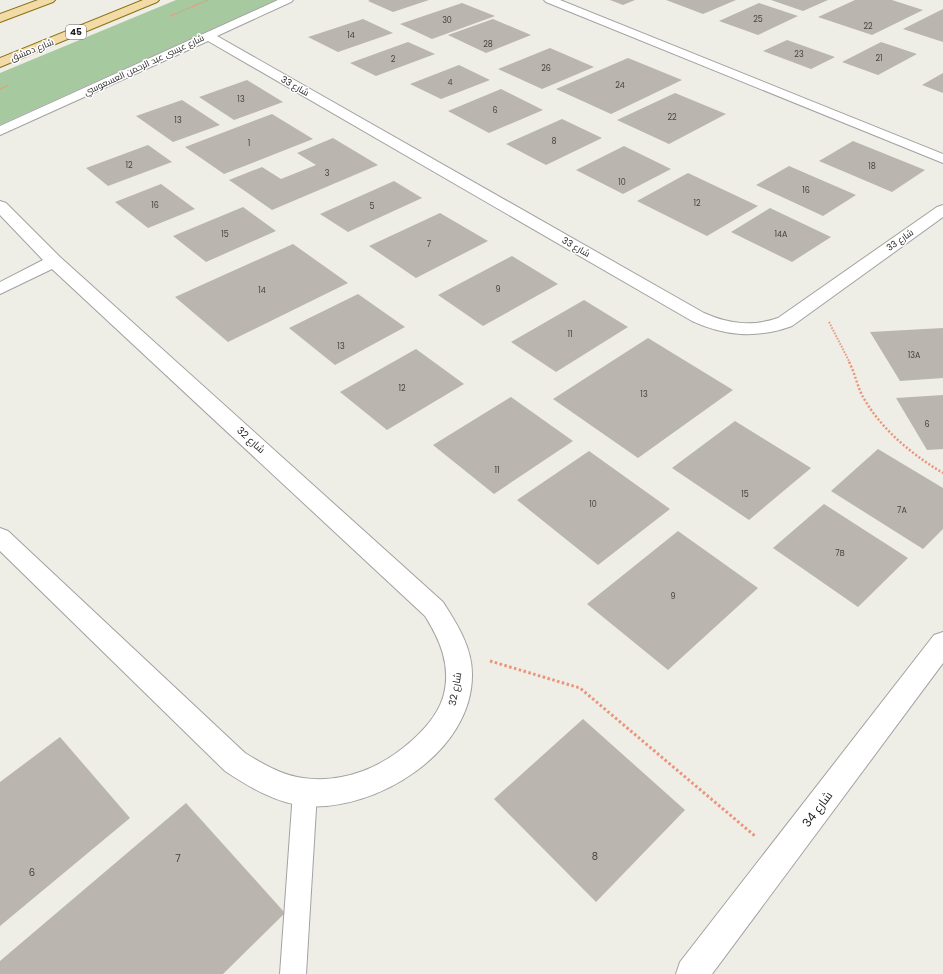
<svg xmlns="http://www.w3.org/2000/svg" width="943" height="974" viewBox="0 0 943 974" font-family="Poppins,Cairo,sans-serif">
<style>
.forest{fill:#a6c99f}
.building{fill:#bbb5af}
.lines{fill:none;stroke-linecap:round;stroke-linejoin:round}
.lane-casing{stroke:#a2a2a2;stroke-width:2}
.street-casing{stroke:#a2a2a2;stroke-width:2}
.primary-casing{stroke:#897110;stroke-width:2}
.path-far3{stroke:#eb947a;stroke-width:1.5;stroke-dasharray:1 1;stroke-linecap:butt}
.path-far2{stroke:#eb947a;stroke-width:2;stroke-dasharray:1.5 1.5;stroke-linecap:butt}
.path-far1{stroke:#eb947a;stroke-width:2.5;stroke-dasharray:2 2;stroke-linecap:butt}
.path{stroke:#eb947a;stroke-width:3;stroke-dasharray:2.5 2.5;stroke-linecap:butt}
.lane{fill:#fff;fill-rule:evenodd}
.street{fill:#fff;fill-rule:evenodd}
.primary{fill:#f2dba7;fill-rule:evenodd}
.labels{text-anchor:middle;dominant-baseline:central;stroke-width:3;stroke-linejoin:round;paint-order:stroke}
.number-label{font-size:8px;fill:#454442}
.shield{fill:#fff;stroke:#626262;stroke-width:1}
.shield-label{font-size:9px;font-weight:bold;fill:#1e1e1e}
.far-street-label{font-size:9px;fill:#1e1e1e;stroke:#fff}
.street-label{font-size:10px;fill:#1e1e1e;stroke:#fff}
.near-number-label{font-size:10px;fill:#454442}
.near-street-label{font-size:12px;fill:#1e1e1e;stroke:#fff}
</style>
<rect width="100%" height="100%" fill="#eeede6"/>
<!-- forest -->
<path class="forest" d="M176,0H276L0,125V73Z"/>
<!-- building -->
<path class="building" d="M370,0H429L393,12L368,1Z
M610,0H635L623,5Z
M666,0H736L703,14Z
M771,0H828L803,11Z
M855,0H892L923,10L872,35L818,17Z
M462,3L495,16L432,39L400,24Z
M759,3L798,16L758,35L719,21Z
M943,9V42L903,29Z
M363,19L393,33L338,52L308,37Z
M493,19L531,35L486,53L448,35Z
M787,40L835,57L811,69L763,51Z
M408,42L435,54L376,76L350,63Z
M881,42L917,54L878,75L842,62Z
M550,48L594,67L542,89L498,69Z
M628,58L682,80L611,114L556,89Z
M459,65L490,80L441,99L410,84Z
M943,73V93L922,85Z
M247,80L283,102L234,120L199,97Z
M501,89L543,110L489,133L448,111Z
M675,93L726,114L669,144L617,120Z
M182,100L220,125L173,142L136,116Z
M272,114L313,139L224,174L185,147Z
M562,119L602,138L546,165L506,144Z
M333,138L378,165L272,210L229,180L262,167L281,179L316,165L297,153Z
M853,141L925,170L892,192L819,161Z
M148,145L172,162L108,186L86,168Z
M624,146L671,169L623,194L576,170Z
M789,166L856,195L823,216L756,185Z
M688,173L758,206L707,236L637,201Z
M394,181L422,198L348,232L320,214Z
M161,184L195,209L148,228L115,202Z
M243,207L276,231L206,262L173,236Z
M770,208L831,237L792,262L731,232Z
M440,213L488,241L416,278L369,246Z
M293,244L348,283L228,342L175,297Z
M512,256L558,284L483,326L438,295Z
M358,294L405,327L335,365L289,328Z
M584,300L628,327L556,372L511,342Z
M943,328V378L900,381L870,332Z
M648,338L733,390L638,458L553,399Z
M416,349L464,384L387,430L340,392Z
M943,395V449L927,450L896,398Z
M511,397L573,441L494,494L433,445Z
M735,421L811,468L749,520L672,468Z
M878,449L943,488V529L923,549L831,491Z
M589,451L670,509L598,565L517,500Z
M824,504L908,558L858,607L773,548Z
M678,531L758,588L668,670L587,604Z
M583,719L685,810L596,902L494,799Z
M60,737L130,818L0,926V782Z
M186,803L285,913L223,974H0V961Z"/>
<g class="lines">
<!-- lane casing -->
<g class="lane-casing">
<path id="lane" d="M305,781L313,784L317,792L306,974H280L293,792L297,784Z"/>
</g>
<!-- street casing -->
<g class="street-casing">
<path id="street" d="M278,0H293L291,2L217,36L704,313C729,324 752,327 778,318L937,207L943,205V217L792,326C756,339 725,336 692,321L208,41L0,135V126Z
M544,0H560L943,154V163L546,2Z
M0,201L6,203L60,257L443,602C457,624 472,647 472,674C473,752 376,812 305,806C276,803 249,787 225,771L0,551V528L8,531L245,753C263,764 281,775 303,778C323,781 344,778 363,771C393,760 436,727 444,694C451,665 440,640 425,616L52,269L0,294V282L43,260L0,215Z
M943,632V663L712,974H676L680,962L934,635Z"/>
</g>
<!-- primary casing -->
<g class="primary-casing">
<path id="primary" d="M38,0H55L53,2L0,22V14Z
M143,0H159L157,2L0,67V58Z"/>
</g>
<!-- path-far3 -->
<path class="path-far3" d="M170,16L208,0
M0,89L9,85"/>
<!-- path-far2 -->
<path class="path-far2" d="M829,322L850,363"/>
<!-- path-far1 -->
<path class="path-far1" d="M849,362C855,373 857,386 863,397C881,429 911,454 943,473"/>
<!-- path -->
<path class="path" d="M490,661L580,688L755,836"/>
<!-- lane -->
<use href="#lane" class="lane"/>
<!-- street -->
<use href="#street" class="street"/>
<!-- primary -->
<use href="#primary" class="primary"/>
</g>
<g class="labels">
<!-- number labels -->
<g class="number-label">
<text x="758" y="19">25</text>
<text x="447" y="20">30</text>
<text x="868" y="26">22</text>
<text x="351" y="35">14</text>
<text x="488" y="44">28</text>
<text x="799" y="54">23</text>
<text x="879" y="58">21</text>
<text x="393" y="59">2</text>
<text x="546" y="68">26</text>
<text x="450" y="82">4</text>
<text x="620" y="85">24</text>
<text x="241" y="99">13</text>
<text x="495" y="110">6</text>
<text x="672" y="117">22</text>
<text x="178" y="120">13</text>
<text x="554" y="141">8</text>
<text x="249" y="143">1</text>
<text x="129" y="165">12</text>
<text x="872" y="166">18</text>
<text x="327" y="173">3</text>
<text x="622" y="182">10</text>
<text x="806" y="190">16</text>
<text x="697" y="203">12</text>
<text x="155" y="205">16</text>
<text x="372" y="206">5</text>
<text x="225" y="234">15</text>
<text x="781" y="234">14A</text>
<text x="429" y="244">7</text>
<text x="498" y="289">9</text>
<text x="262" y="290">14</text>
<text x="570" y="334">11</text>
<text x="341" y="346">13</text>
<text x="914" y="355">13A</text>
<text x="402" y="388">12</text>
<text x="644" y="394">13</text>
<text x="927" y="424">6</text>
<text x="497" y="470">11</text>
<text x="745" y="494">15</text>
<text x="593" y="504">10</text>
<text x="902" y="510">7A</text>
<text x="840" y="553">7B</text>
<text x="673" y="596">9</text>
</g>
<!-- shield labels -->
<rect class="shield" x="66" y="25" width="20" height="14" rx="3"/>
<g class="shield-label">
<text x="76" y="32">45</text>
</g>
<!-- far-street labels -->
<g class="far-street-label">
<text transform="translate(32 50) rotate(-22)">شارع دمشق</text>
<text transform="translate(144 65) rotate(-25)">شارع عيسى عبد الرحمن العسعوسي</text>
<text transform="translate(295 86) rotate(30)">شارع 33</text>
<text transform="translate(900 240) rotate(-35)">شارع 33</text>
<text transform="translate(576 247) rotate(30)">شارع 33</text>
</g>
<!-- street labels -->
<g class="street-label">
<text transform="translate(251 440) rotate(42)">شارع 32</text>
<text transform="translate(455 689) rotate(-80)">شارع 32</text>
</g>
<!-- near-number labels -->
<g class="near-number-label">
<text x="595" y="856">8</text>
<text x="178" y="858">7</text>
<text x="32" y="872">6</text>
</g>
<!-- near-street labels -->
<g class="near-street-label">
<text transform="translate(817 809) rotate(-53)">شارع 34</text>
</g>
</g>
</svg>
